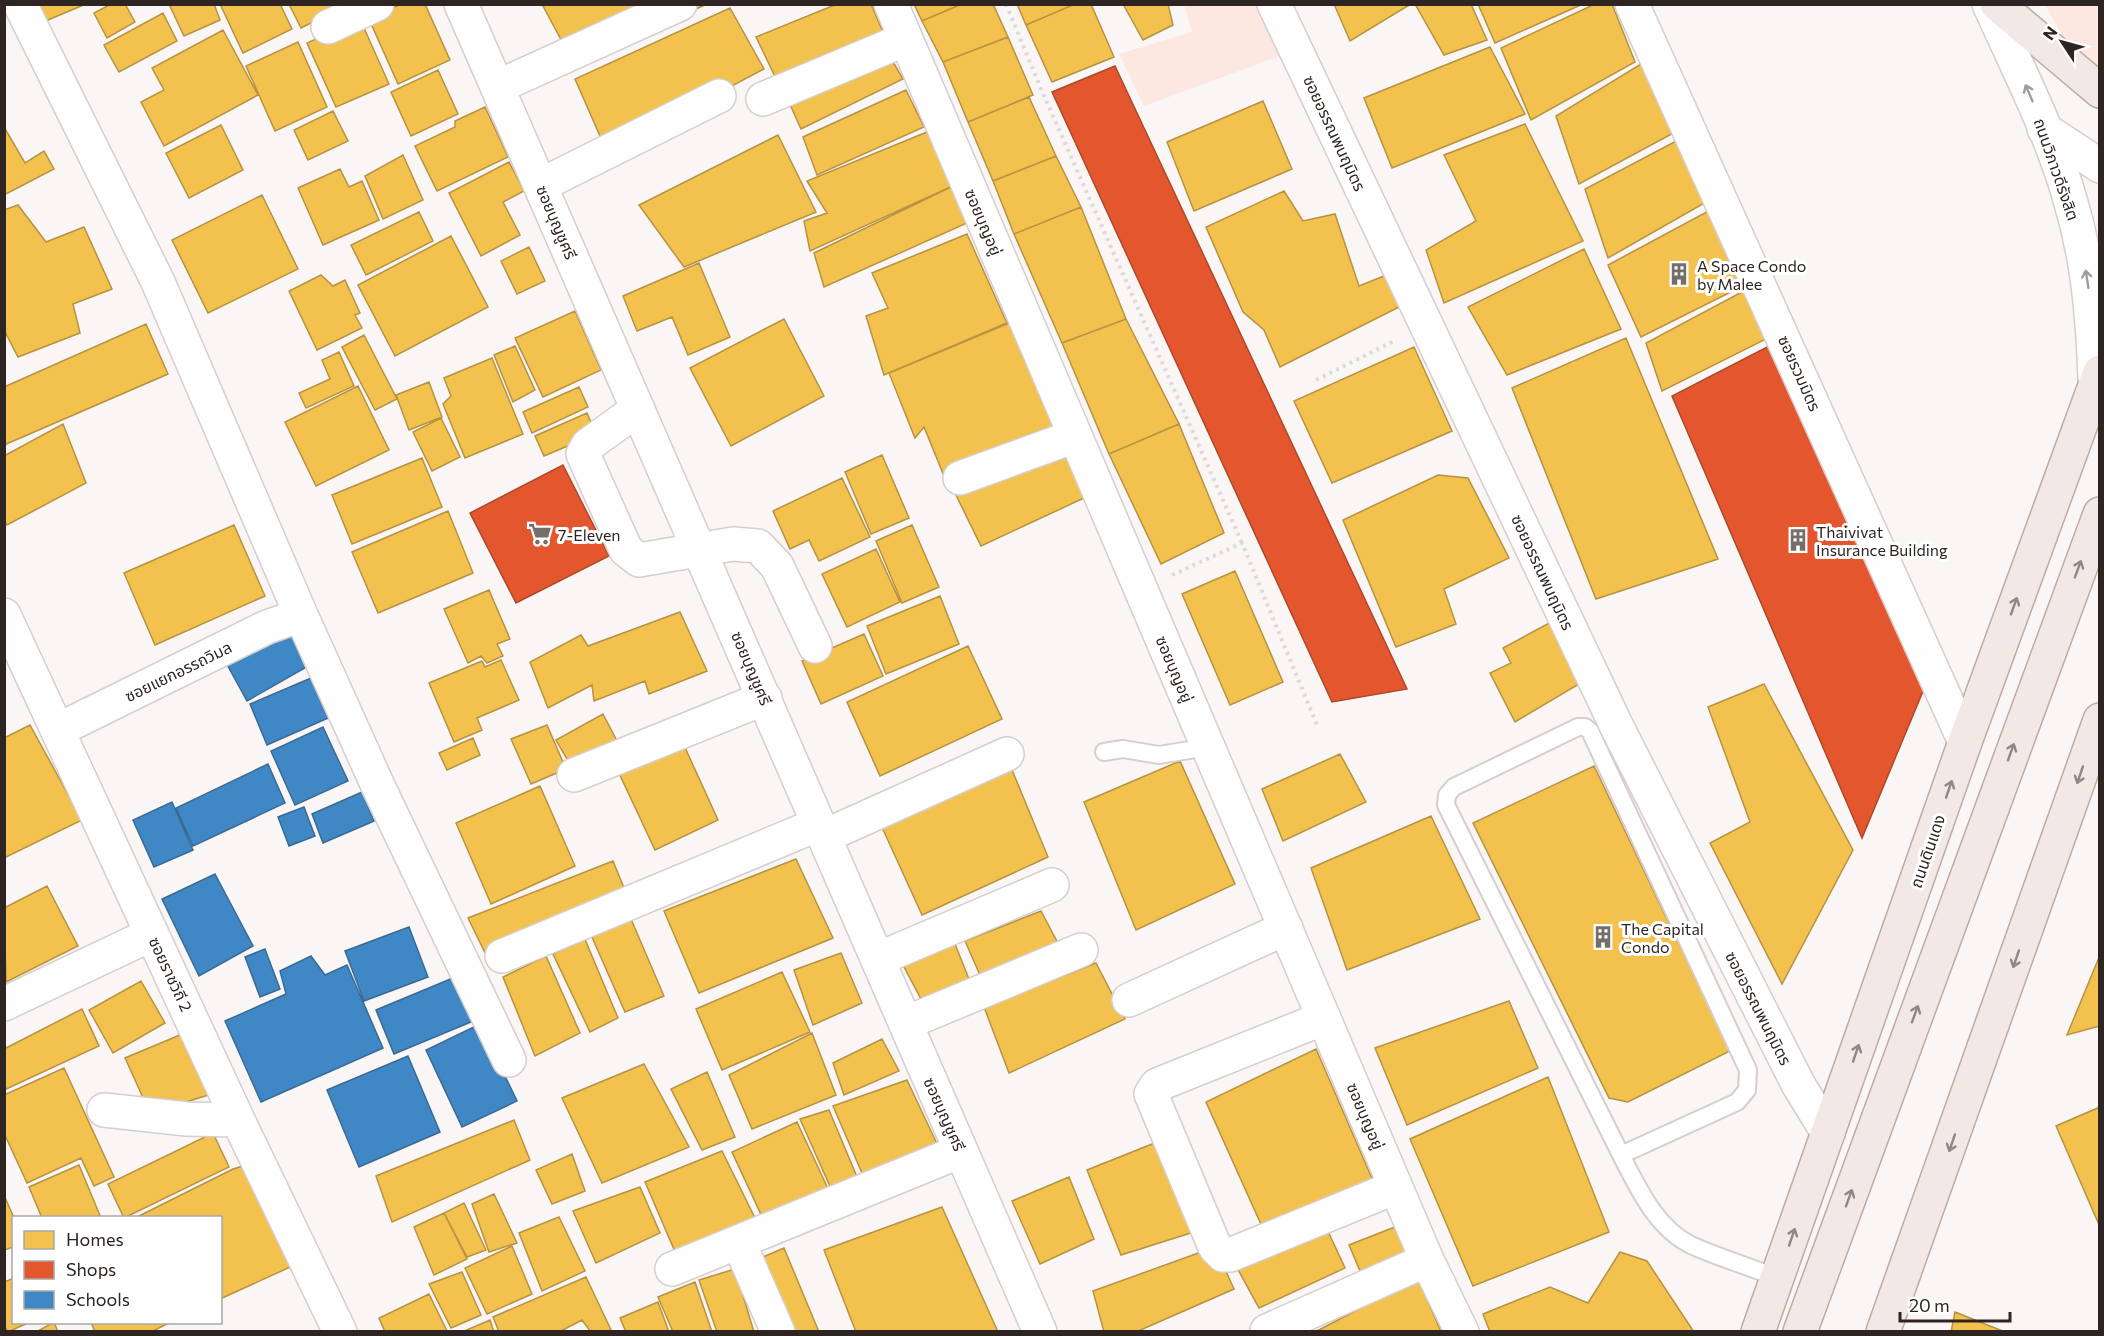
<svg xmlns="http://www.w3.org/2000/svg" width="2104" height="1336" viewBox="0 0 2104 1336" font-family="Commissioner,'Noto Sans Thai',sans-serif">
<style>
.green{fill:#fce7e1}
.homes{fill:#f2c14e;stroke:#b79240;stroke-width:1.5}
.shops{fill:#e4572e;stroke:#ad482a;stroke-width:1.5}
.schools{fill:#3f88c5;stroke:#3a6a94;stroke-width:1.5}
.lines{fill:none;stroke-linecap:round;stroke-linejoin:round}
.service-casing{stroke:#d5cecc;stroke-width:20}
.minor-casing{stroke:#d5cecc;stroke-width:36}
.secondary-casing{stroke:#d5cecc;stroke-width:36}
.primary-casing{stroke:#beaba5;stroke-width:36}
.path{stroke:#dbdad9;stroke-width:4;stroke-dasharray:3 4.5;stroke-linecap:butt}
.service{stroke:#fefefe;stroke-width:16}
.minor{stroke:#fefefe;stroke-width:33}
.secondary{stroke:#fefefe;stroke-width:33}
.primary{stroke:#f2e8e5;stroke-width:33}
.oneway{stroke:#a09c9b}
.oneway2{stroke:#908683}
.labels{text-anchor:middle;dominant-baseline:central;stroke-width:6;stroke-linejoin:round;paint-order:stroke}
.street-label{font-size:16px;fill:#2e2421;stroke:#fff}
.poi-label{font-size:16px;fill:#2e2421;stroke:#fff;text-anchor:start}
</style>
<rect width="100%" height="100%" fill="#faf6f5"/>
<!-- green -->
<path class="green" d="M1184,4L1259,5L1285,54L1144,106L1119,54L1192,32Z
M2045,5H2099V77L2072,52Z"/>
<!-- homes -->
<path class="homes" d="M26,4H86L36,25Z
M111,4H125L135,22L107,38L94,13Z
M169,4H214L220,20L184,36Z
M220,4H280L292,29L243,53Z
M289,4H348L301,28Z
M401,4H425L450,60L398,84L369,19Z
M542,4H707L574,64Z
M837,4H871L889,46L782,91L756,37Z
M914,4H962L922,21Z
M962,4H993L1008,37L943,62L922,21Z
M1017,4H1075L1026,25Z
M1075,4H1091L1114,57L1052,82L1026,25Z
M1123,4H1168L1173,25L1143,40Z
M1334,4H1411L1350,41Z
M1415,4H1471L1487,40L1444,55Z
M1478,4H1583L1495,43Z
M1595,4H1612L1635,62L1531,120L1501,48Z
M730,8L764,69L607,152L575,79Z
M163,13L177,41L119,72L104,45Z
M360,19L389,84L336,107L307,43Z
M223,30L258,95L164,146L141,102L164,90L152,68Z
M1008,37L1033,95L968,122L943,62Z
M298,42L327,107L275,131L246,66Z
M1490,47L1525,114L1392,168L1364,98Z
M889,55L903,79L801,129L787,98Z
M1649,59L1681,129L1579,184L1556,116Z
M438,70L458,114L411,136L391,92Z
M906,90L924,127L817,175L803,137Z
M1029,97L1056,156L993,181L968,122Z
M1263,101L1292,169L1194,211L1167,142Z
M485,107L508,157L437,191L415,146L455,127V121Z
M333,111L348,141L308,160L294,130Z
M1525,124L1583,241L1444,303L1426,250L1476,221L1444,155Z
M221,125L243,170L189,198L166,153Z
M4,127L25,163L44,151L54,169L4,195Z
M927,132L957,184L810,251L804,221L827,213L807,181Z
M778,135L816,212L684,267L639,205Z
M1678,140L1708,201L1608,258L1585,189Z
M403,155L423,200L383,219L365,176Z
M1056,156L1081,207L1014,234L993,181Z
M509,162L524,191L503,202L520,235L481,256L449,193Z
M340,169L349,187L362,181L379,220L323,245L298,188Z
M957,184L976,219L824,287L814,253Z
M1284,191L1303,221L1335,214L1359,286L1396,271L1399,307L1280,367L1264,330L1243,312L1206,227Z
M262,195L298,269L208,313L172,240Z
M18,205L46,242L84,227L112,289L73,304L80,333L18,357L4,330V210Z
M1081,207L1126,319L1062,343L1014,234Z
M1714,208L1749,283L1641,337L1608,265Z
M419,212L433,241L366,275L351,245Z
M967,234L1007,323L884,375L866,316L888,308L872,273Z
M451,236L488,307L395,356L358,285Z
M529,247L545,281L517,294L501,261Z
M1584,249L1621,329L1507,375L1468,307Z
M699,263L730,337L688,355L672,317L637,331L623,296Z
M321,275L333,286L345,280L360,313L355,315L362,328L317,350L289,291Z
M1753,286L1772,336L1662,391L1646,343Z
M575,311L601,370L543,397L515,338Z
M784,319L824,396L731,446L690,368Z
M1126,319L1179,424L1109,454L1062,343Z
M1014,321L1059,428L944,476L924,427L915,438L889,373Z
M146,324L168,374L4,445V387Z
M364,335L397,399L375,410L342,347Z
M1626,338L1718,559L1596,599L1512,388Z
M515,346L535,390L513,402L494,355Z
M1414,347L1452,431L1332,483L1294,401Z
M339,352L354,386L306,408L299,393L330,379L322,360Z
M492,358L523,434L465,458L443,404L451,396L444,378Z
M429,382L442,417L409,430L396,395Z
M358,386L389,450L316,486L285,422Z
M579,387L588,407L532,433L523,412Z
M587,413L596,434L544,456L535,436Z
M441,418L460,457L432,471L413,432Z
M63,424L86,483L7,525L4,519V456Z
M1179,424L1224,533L1161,564L1109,454Z
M1076,453L1099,491L981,546L953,489Z
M882,455L909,518L871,534L845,472Z
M422,458L442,507L352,544L332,495Z
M1438,475L1468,478L1509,558L1444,589L1456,624L1396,647L1343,520Z
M842,478L870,537L819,561L809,540L790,549L773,511Z
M448,511L473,573L378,613L352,552Z
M234,525L265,596L155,645L124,573Z
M912,525L939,587L902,603L876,541Z
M876,549L900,602L847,627L822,574Z
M1235,571L1283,682L1230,705L1182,594Z
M489,590L510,639L497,644L503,656L487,663L481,656L468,663L444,609Z
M940,596L959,644L886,674L867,626Z
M680,612L707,671L649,694L645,681L594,701L592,685L548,708L530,662L581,635L588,646Z
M1551,622L1579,684L1515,722L1490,673L1511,663L1503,648Z
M864,634L883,676L821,704L802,661Z
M968,646L1002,719L880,776L847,702Z
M501,660L519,700L477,718L482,730L454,742L429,683L482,661L485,667Z
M1764,684L1853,850L1782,984L1710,843L1750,822L1708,707Z
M603,714L617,741L571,766L556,740Z
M30,725L82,820L4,858V738Z
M547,725L566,769L531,784L511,739Z
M473,738L480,755L447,770L439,753Z
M682,741L718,820L655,850L618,771Z
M1340,754L1366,802L1283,841L1262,789Z
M1180,761L1235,884L1136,930L1084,802Z
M1010,765L1048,857L922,915L880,823Z
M1594,766L1730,1051L1628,1102L1609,1098L1473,823Z
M540,786L575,866L491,904L456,823Z
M1431,816L1480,919L1347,970L1311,868Z
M796,859L833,938L699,993L664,911Z
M613,861L629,900L490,963L468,918Z
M47,886L78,946L6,982L4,908Z
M1041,911L1061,949L983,982L965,941Z
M631,919L664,996L625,1012L592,937Z
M584,937L618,1018L590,1032L553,954Z
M953,939L969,979L921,999L902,963Z
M841,953L862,1003L813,1025L794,970Z
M2100,955V1026L2067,1035L2088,984Z
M546,956L580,1033L535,1056L503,977Z
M1096,963L1125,1019L1009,1073L984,1007Z
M782,972L810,1032L722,1070L696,1009Z
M141,981L165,1023L113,1053L89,1010Z
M1509,1001L1538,1068L1407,1125L1375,1048Z
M82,1009L99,1046L4,1090V1049Z
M187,1032L215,1093L150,1113L125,1058Z
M812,1033L836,1095L752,1129L729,1075Z
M882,1039L899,1071L844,1095L833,1063Z
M1316,1049L1374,1183L1264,1231L1206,1102Z
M644,1064L689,1147L602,1183L562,1098Z
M64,1068L114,1177L94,1186L81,1158L27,1183L4,1133V1095Z
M707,1072L735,1137L702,1150L671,1089Z
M1548,1077L1609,1232L1473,1286L1410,1139Z
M907,1080L939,1148L865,1180L833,1106Z
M2100,1107V1227L2056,1126Z
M829,1110L860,1184L833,1193L800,1119Z
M514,1120L530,1160L392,1222L376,1176Z
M797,1122L831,1195L764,1221L732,1152Z
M213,1133L229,1167L124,1218L108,1184Z
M1157,1142L1194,1232L1121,1255L1087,1170Z
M722,1151L758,1224L676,1254L645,1182Z
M572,1154L585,1191L552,1204L536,1170Z
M253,1163L299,1263L220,1299V1218H135L233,1169Z
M79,1165L101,1218H42L29,1187Z
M1069,1177L1094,1239L1040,1264L1012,1201Z
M640,1187L660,1233L596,1263L573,1211Z
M494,1194L517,1243L489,1252L472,1204Z
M4,1195L14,1218V1247L4,1250Z
M464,1203L486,1250L467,1257L444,1213Z
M942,1207L998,1332H856L824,1250Z
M444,1213L467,1259L434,1275L414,1227Z
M559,1217L585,1271L542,1291L519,1233Z
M1410,1221L1423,1251L1363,1278L1349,1245Z
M1326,1227L1345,1268L1259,1308L1230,1255Z
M512,1246L532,1294L487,1314L465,1268Z
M1215,1247L1234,1289L1136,1332H1104L1093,1291Z
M784,1248L819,1332H795L763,1257Z
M1620,1252L1647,1261L1694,1332H1490L1483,1314L1550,1287L1588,1303Z
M735,1269L754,1332H717L699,1280Z
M462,1272L481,1315L451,1328L429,1284Z
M586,1277L612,1332H591L582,1320L559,1332H499L493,1317Z
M14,1278V1322H30L8,1332L4,1325V1282Z
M1418,1278L1441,1332H1315Z
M695,1282L712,1332H673L658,1297Z
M429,1294L447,1331L385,1332L379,1318Z
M658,1302L669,1332H626L620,1318Z
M1955,1312L2005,1332H1951Z
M490,1320L494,1332H462Z
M54,1322L58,1332H36Z
M91,1322H171L151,1332H95Z"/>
<!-- shops -->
<path class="shops" d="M1115,66L1407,689L1332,702L1052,92Z
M1773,344L1926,684L1862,838L1672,396Z
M563,465L609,556L516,603L470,513Z"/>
<!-- schools -->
<path class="schools" d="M287,623L310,665L247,701L224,659Z
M311,678L328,718L267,745L250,704Z
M323,727L348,781L295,805L271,751Z
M268,764L285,803L193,846L176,808Z
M362,792L374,821L323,843L312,814Z
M172,802L193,850L154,867L133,820Z
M304,807L315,836L289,846L278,817Z
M215,874L253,946L199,976L162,899Z
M409,927L428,977L364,1001L345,951Z
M265,949L280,989L260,997L245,957Z
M311,956L325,975L347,965L383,1048L261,1102L225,1021L286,994L280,971Z
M460,975L478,1019L394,1054L376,1010Z
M480,1024L517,1101L462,1127L426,1050Z
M408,1056L440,1132L359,1167L327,1090Z"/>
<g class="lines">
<!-- service casing -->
<g class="service-casing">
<path id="service" d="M1104,752L1123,749L1159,755L1208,747
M1621,1155L1737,1102L1747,1090L1748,1070L1590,731L1585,727H1578L1454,787L1447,795L1446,805L1621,1155C1638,1188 1656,1228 1691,1245C1719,1258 1749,1266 1777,1278"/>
</g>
<!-- minor casing -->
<g class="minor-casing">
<path id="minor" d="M20,4L158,282L301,615L378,786L509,1060
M461,4L1040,1332
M891,4L1427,1260L1462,1332
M1274,4L1616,725L1798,1084L1828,1133
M1632,4L1965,742
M328,27L377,4
M497,87L680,4
M763,99L906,39
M541,185L719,96
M638,409L588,445L583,454L626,550L639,560L733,544L758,546L777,566L815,646
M960,478L1075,436
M4,615L238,1120L340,1332
M58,730L267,627L301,615
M574,775L765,698
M825,836L1007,754
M502,956L819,824
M878,959L1052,885
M1129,1000L1286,928
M4,1004L152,934
M1324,1018L1157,1085L1151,1094L1215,1247L1223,1255H1230L1396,1187
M906,1023L1081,950
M104,1110L187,1119L238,1120
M739,1243L778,1332
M672,1269L961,1151
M1267,1331L1427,1260"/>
</g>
<!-- secondary casing -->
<g class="secondary-casing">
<path id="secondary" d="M1989,4C2018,69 2052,134 2071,203C2088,260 2093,319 2095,379
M2044,129L2100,166"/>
</g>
<!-- primary casing -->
<g class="primary-casing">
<path id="primary" d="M1997,4L2100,91
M1758,1332L1965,742L2100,372
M1800,1332L2100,514
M1883,1332L2100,720"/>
</g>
<!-- path -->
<path class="path" d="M1006,4L1041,89L1242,543
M1316,380L1396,340
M1172,575L1242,543L1317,725"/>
<!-- service -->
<use href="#service" class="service"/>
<!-- minor -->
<use href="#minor" class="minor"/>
<!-- secondary -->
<use href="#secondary" class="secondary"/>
<!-- primary -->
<use href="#primary" class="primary"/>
</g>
<!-- one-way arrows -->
<defs><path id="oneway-shaft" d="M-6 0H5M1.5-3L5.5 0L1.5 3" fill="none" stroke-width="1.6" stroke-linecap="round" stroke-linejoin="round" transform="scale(1.5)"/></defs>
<g class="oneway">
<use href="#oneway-shaft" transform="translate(2029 93) rotate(-113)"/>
<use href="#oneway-shaft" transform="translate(2087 279) rotate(-99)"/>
</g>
<g class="oneway2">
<use href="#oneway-shaft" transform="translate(2078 569) rotate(-70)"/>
<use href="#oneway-shaft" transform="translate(2014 606) rotate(-70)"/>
<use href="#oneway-shaft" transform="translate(2011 752) rotate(-70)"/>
<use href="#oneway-shaft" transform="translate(2080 775) rotate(109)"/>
<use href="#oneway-shaft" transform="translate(1949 789) rotate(-71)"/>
<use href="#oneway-shaft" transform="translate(2016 959) rotate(109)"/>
<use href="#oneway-shaft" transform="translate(1915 1014) rotate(-70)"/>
<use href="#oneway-shaft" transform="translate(1856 1053) rotate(-71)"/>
<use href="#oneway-shaft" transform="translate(1952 1143) rotate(109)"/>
<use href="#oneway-shaft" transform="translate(1849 1198) rotate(-70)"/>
<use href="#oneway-shaft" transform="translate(1792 1237) rotate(-71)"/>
</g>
<!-- icons -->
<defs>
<g id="building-bare" transform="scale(1.8)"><path d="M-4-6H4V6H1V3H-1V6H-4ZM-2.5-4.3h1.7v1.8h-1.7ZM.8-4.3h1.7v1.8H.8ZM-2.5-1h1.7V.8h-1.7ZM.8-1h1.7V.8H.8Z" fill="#756e6b" stroke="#fff" stroke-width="2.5" paint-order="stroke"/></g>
<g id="supermarket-bare" transform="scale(1.8)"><path d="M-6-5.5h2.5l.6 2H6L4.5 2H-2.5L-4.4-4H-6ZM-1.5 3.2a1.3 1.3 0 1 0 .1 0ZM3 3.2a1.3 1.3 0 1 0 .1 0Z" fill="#756e6b" stroke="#fff" stroke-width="2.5" paint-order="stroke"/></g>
</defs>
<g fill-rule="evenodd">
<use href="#building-bare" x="1679" y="274"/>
<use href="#supermarket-bare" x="540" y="534"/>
<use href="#building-bare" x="1798" y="540"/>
<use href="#building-bare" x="1603" y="937"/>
</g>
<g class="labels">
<!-- street labels -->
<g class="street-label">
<text transform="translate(1335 133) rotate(65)">ซอยอรรณพนฤมิตร</text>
<text transform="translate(2057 169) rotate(71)">ถนนวิภาวดีรังสิต</text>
<text transform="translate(557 222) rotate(67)">ซอยบุญชูศรี</text>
<text transform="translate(984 222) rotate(67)">ซอยบุญอยู่</text>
<text transform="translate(1800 373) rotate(66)">ซอยรวมมิตร</text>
<text transform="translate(1543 572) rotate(65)">ซอยอรรณพนฤมิตร</text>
<text transform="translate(752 668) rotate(67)">ซอยบุญชูศรี</text>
<text transform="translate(1175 669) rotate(67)">ซอยบุญอยู่</text>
<text transform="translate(178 671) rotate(-26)">ซอยแยกอรรถวิมล</text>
<text transform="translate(1927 851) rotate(-71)">ถนนดินแดง</text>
<text transform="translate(171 974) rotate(65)">ซอยราชวิถี 2</text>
<text transform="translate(1759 1008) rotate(63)">ซอยอรรณพนฤมิตร</text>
<text transform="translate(945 1114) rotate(66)">ซอยบุญชูศรี</text>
<text transform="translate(1366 1116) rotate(67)">ซอยบุญอยู่</text>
</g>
<!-- poi labels -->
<g class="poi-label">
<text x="1697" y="265">A Space Condo<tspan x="1697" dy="18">by Malee</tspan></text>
<text x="1816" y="531">Thaivivat<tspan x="1816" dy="18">Insurance Building</tspan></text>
<text x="558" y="534">7-Eleven</text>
<text x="1621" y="928">The Capital<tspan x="1621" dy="18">Condo</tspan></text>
</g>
</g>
<!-- border -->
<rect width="2104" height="1336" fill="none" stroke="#2e2421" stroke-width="12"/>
<!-- legend -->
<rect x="12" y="1216" width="210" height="108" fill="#ffffff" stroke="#aba7a6" stroke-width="1.5"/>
<rect x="24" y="1231" width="30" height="18" fill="#f2c14e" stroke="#aba7a6" stroke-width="1.5"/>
<text x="66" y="1246" font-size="18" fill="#2e2421">Homes</text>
<rect x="24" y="1261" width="30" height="18" fill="#e4572e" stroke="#aba7a6" stroke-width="1.5"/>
<text x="66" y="1276" font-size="18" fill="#2e2421">Shops</text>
<rect x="24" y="1291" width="30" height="18" fill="#3f88c5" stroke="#aba7a6" stroke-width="1.5"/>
<text x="66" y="1306" font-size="18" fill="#2e2421">Schools</text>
<!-- north arrow -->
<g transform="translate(2062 42) rotate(306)" stroke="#ffffff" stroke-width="4.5" paint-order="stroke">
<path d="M0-4.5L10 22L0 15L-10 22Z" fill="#2e2421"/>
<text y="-9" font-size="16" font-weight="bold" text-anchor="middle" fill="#2e2421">N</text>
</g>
<!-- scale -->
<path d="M1900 1312v9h110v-9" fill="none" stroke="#2e2421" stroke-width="3"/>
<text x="1909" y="1312" font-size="18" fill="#2e2421" stroke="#ffffff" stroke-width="4.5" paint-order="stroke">20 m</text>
</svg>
